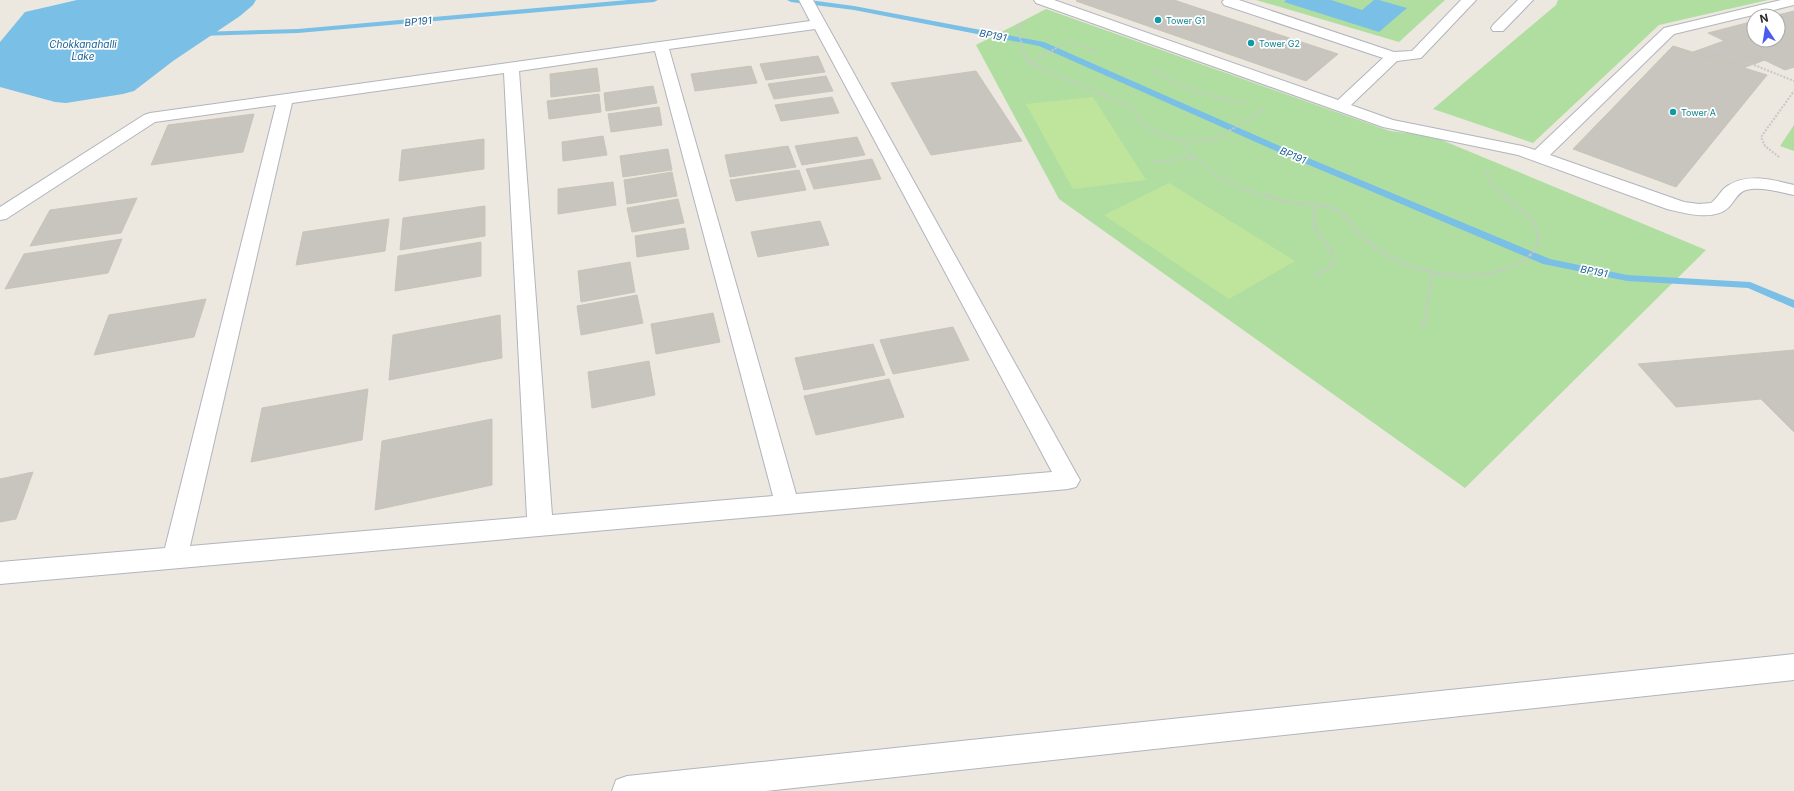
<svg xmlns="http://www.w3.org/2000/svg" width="1794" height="791" viewBox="0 0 1794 791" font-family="Inter,sans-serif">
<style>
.green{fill:#afdea0}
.pitch{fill:#bfe59c}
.water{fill:#7abfe6}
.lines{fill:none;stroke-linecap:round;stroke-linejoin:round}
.stream{fill:#7abfe6;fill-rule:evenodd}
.building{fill:#c8c4be;stroke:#c8c4b8}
.minor-casing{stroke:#b2b4be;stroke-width:2}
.path-far1{stroke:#c8c8c8;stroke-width:2;stroke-dasharray:2 1.5;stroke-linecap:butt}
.path{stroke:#c8c8c8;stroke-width:2.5;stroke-dasharray:3 2;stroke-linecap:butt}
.minor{fill:#fff;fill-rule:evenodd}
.culture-dot{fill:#0f9aa8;stroke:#fff;stroke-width:1.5}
.labels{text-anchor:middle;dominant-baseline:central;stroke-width:3.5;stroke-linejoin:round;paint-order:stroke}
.far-culture-label{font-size:9px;fill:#0d838f;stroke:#fff;text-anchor:start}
.far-water-label{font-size:10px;font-style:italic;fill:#175d93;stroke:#fff}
</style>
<rect width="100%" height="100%" fill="#ece8df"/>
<!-- green -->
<path class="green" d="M1256,0H1445L1399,42Z
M1558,0H1768L1659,25L1533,143L1433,109L1556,5Z
M1046,9L1390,131L1432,136L1706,250L1465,488L1059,199L976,45Z
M1794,125V151L1780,146Z"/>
<!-- pitch -->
<path class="pitch" d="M1093,97L1146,180L1073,189L1026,104Z
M1169,183L1295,261L1229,299L1104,215Z"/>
<!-- water -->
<path class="water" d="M77,0H256L253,5L240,16L173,61L134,91L123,94L66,103L55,102L0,87V42L25,12Z
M1286,0H1331L1362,10L1374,0H1379L1407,8L1379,32L1284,2Z"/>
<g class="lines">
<!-- stream -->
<path class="stream" d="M628,0H658L654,2L298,33L198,36L194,34L198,32L298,29Z
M787,0H809L854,6L1044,42L1282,147L1550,259L1627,275L1750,282L1794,300V308L1748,288L1627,281L1543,264L1276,151L1039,46L854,10L791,2Z"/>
</g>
<!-- building -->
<path class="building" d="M1078,0H1174L1201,9L1165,32L1076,1Z
M1201,9L1338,54L1306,81L1165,32Z
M1794,11V67L1785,70L1708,33L1754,21V40H1778V16H1774Z
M1724,41L1765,60L1743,68L1693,52Z
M1673,46L1767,75L1676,187L1573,149Z
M818,56L825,72L766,80L760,64Z
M751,66L757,83L695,91L691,74Z
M597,68L600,91L551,97L550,74Z
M976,71L1022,141L931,155L891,83Z
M826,76L833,91L774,99L768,84Z
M653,86L657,103L606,111L604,93Z
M599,94L601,112L549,119L547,101Z
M832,97L839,113L781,121L775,105Z
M659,107L662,125L611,132L608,114Z
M254,114L243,152L151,165L168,125Z
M603,136L607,155L563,161L562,142Z
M857,137L865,155L802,165L795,146Z
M484,139V169L399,181L402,150Z
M788,146L796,167L730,177L725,155Z
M668,149L672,170L623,177L620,156Z
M872,159L881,179L814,189L806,169Z
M799,170L806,190L736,201L730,180Z
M672,172L677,196L627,204L624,180Z
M613,182L616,205L558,214V189Z
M137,198L121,233L30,246L50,210Z
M678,199L684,223L632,232L627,208Z
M485,206V236L400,250L403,218Z
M389,219L385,251L296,265L303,232Z
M820,221L829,245L758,257L751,232Z
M685,228L689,249L637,257L635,236Z
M122,239L108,273L5,289L24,254Z
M481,242V276L395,291L398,256Z
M630,262L635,292L581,302L578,271Z
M637,295L643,323L581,335L577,306Z
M206,299L194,337L94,355L109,315Z
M713,313L720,342L656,354L651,324Z
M500,315L502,358L389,380L393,335Z
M953,327L969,360L893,374L880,340Z
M873,344L885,375L804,390L795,358Z
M1794,350V432L1761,399L1676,407L1638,364Z
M649,361L655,395L592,408L588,372Z
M889,379L904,417L816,435L804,396Z
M368,389L362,440L251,462L262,408Z
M492,419V485L375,510L382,441Z
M33,472L16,519L0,522V479Z"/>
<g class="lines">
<!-- minor casing -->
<g class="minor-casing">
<path id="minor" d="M799,0H813L1076,473L1080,480L1076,487L1068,489L0,584V562L165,548L276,105L155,122L6,219L0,220V207L144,115L150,113L810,21ZM815,29L1052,472L796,494L669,49ZM655,51L773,496L552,515L519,71ZM504,73L527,517L190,546L292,103Z
M1034,0H1054L1338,100L1383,58L1224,5L1222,2L1224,0H1239L1394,52L1412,51L1461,0H1476L1421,58L1397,61L1351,105L1393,120L1522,146L1535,150L1664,28L1781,0H1794V5L1674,34L1550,155L1684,202L1699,204L1711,203C1718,198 1721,189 1729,185C1748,173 1774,180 1794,185V195C1779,192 1761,186 1746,190C1737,193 1735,201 1729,207C1714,222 1684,213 1667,209L1518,155L1383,127L1036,3Z
M1518,0H1533L1503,31H1493L1491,28L1493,25Z
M1794,654V680L766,791H612L616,780L627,776Z"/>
</g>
<!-- path-far1 -->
<path class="path-far1" d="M1026,22L1017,27L1027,62L1134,108L1137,116L1147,127L1160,134L1182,141L1191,154L1215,175L1245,190L1270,197
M1074,43L1096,51
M1712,48L1794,81
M1030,62L1070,41
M1152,70C1181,88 1212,97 1246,104
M1183,141L1216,139L1265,109
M1779,157L1765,146L1761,137L1794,91
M1153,162L1194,158
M1487,171L1489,181L1505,197"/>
<!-- path -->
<path class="path" d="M1266,196C1276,199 1287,202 1298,203C1311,205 1325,204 1337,210C1347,215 1352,226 1359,234C1368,243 1378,249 1389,256C1426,277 1481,284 1520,262C1529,257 1538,250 1538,239C1539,219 1517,208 1504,196
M1315,275L1329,268L1335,260C1329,237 1303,230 1318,205
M1423,328L1433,271"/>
<!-- minor -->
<use href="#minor" class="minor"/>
</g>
<!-- markers -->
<g class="culture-dot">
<circle cx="1158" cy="20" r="4"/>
<circle cx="1251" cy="43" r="4"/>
<circle cx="1673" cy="112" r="4"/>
</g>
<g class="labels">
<!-- far-culture labels -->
<g class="far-culture-label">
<text x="1166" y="20">Tower G1</text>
<text x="1259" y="43">Tower G2</text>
<text x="1681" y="112">Tower A</text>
</g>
<!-- far-water labels -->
<g class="far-water-label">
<text transform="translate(418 21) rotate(-5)">BP191</text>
<text transform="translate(993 35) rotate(11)">BP191</text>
<text x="83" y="44">Chokkanahalli<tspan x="83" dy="12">Lake</tspan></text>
<text transform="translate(1293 155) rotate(23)">BP191</text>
<text transform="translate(1594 271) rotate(11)">BP191</text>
</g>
</g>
<!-- north arrow -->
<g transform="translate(1766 28) rotate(348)"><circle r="19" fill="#ffffff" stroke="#aaaaaa"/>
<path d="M0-3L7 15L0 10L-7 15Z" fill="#4b5bed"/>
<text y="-6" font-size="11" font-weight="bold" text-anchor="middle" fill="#2b2b2b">N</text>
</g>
</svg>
